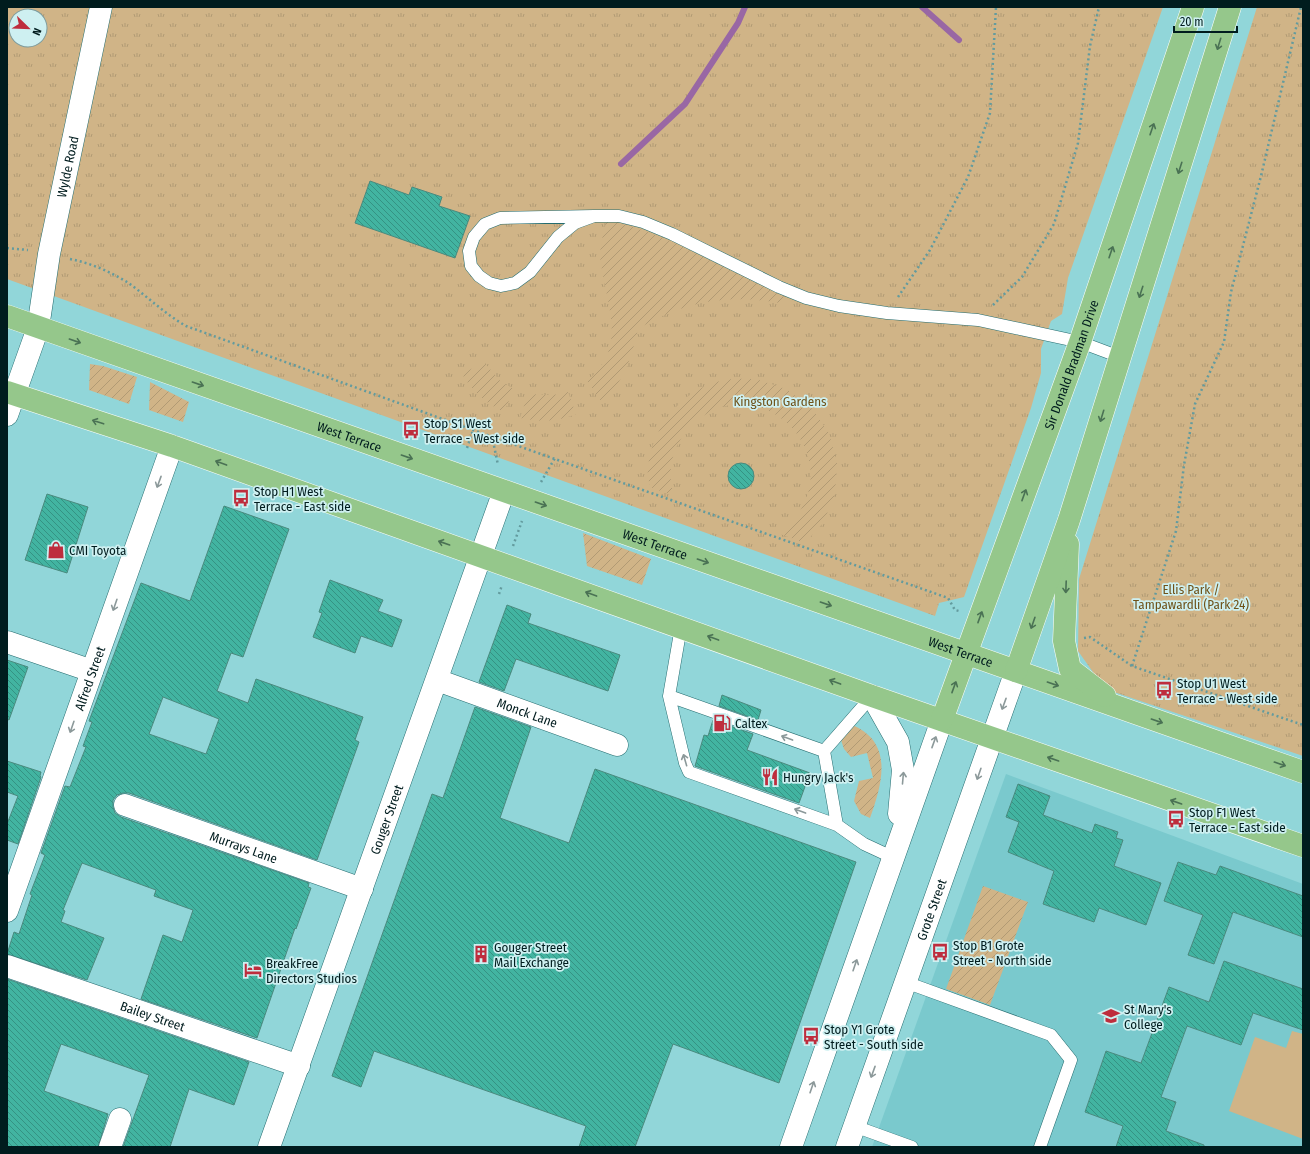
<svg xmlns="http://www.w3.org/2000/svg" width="1310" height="1154" viewBox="0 0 1310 1154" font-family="'Fira Sans Condensed',sans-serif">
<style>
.built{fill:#7ac9cd}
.grass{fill:#d0b487}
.park{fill:url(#park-tufts);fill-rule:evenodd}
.garden{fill:url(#garden-furrows)}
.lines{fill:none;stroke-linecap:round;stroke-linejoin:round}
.stream{stroke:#9967a4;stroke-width:6}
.building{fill:url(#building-back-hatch);stroke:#4a8a7e;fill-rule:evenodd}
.lane-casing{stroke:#246c6f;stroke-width:13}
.street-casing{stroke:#246c6f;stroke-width:23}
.secondary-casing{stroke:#246c6f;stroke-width:23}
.primary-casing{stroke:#fff;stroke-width:23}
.path{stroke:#639b9e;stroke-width:2.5;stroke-dasharray:2 3;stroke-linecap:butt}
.lane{stroke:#fff;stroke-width:12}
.street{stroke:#fff;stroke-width:22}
.secondary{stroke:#fff;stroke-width:22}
.primary{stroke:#95c78b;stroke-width:22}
.oneway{stroke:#4a7254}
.oneway2{stroke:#8c999a}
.labels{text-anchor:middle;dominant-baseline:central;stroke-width:3.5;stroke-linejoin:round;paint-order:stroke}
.street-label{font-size:13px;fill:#001c1e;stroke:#cef0f1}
.park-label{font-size:13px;fill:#6e5118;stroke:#cef0f1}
.poi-label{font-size:13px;fill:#001c1e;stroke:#cef0f1;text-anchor:start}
</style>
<defs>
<pattern id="park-tufts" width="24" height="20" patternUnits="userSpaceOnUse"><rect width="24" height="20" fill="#d0b487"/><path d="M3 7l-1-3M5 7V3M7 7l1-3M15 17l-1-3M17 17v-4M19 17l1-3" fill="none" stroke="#b19a74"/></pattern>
<pattern id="garden-furrows" width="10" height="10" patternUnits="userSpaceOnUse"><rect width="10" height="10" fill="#d0b487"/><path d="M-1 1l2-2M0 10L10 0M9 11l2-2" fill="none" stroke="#b19a74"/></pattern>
<pattern id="building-back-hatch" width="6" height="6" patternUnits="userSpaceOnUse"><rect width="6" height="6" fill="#42b4a1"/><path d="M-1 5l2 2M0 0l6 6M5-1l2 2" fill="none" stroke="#359283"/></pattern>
</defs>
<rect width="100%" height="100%" fill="#91d6d9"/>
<!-- built -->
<path class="built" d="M1006,774L1303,884V1147H872Z"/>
<!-- grass -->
<path class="grass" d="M1292,1031L1303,1034V1139L1229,1111L1255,1037L1286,1048Z"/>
<!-- park -->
<path class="park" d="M7,7H1163L1068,278L1062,314L1051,321L1041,349V373L1031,408L964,597L939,603L935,616L7,279ZM16,16H40V40H16Z
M1257,7H1303V756L1105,689L1078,651L1079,579Z"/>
<!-- garden -->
<path class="garden" d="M607,218L665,238L784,296L780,303C727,294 684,301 638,329C631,358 625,382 601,401L587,381C628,347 607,307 601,264C598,249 604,233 607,218Z
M484,362L501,382L514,389L504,412C485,403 473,392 462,374Z
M90,364L103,366L137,377L129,404L89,390Z
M756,379L786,389L811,407L829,433L837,463L835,494L823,523L805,543L780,534C866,460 751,352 685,433C671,450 667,475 674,496L650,487C649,481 647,475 648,469C651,427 684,387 725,380C735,378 746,379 756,379Z
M150,382L189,402L183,422L149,410Z
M568,392L576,414C557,422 541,422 520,418L528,394L553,395Z
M583,533L651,559L642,585L587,566Z
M850,724C894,741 883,782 870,818L861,814L854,801L859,781L873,778L867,753L851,757L844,749L841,740Z
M983,886L1028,902L990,1005L946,989Z"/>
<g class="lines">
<!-- stream -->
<path class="stream" d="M922,7L959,40
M621,164L685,104L738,23L745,7"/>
</g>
<!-- building -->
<path class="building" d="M370,181L409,195L412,187L442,197L439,206L470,216L455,258L355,223Z
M728 476a13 13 0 1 1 26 0a13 13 0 1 1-26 0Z
M47,494L88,507L67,573L25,560Z
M224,506L289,529L243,657L231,653L217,691L248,703L256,679L363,717L355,740L359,742L317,860L129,793H123L117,795L113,800V807L115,813L121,817L309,883L308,887L311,888L296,929L295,928L257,1038L141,999L163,935L182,942L193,910L154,896L156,890L82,863L63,910L65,911L61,922L104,938L87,980L7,954L14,932L19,934L32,895L30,894L45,855L41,853L65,786L70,787L86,747L83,746L92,722L89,721L141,583L190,601ZM163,697L219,719L206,754L149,734Z
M330,580L383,600L378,611L402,620L392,647L361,636L355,653L313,637L322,613L319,612Z
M507,605L531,614L528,623L620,655L608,691L516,659L504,691L479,682Z
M7,660L28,667L9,720L7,719Z
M722,695L761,710L758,720L719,706Z
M475,707L531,727L500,818L569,843L595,769L856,862L779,1083L673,1044L635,1147H579L586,1126L374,1051L361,1087L332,1076L432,794L443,798Z
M713,720L753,734L747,750L810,773L799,803L695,766L704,735L708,736Z
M7,761L41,772L40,776L41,777L18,844L7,840V824L18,796L7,792Z
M1018,784L1050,796L1043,815L1092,833L1095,824L1118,832L1116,838L1123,840L1114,866L1161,883L1146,925L1099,908L1094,922L1043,904L1054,871L1008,852L1019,822L1006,817Z
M1178,862L1216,875L1220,866L1303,896V937L1233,912L1214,964L1188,955L1203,915L1164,901Z
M1224,961L1303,989V1030L1253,1013L1241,1045L1187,1026L1161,1097L1176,1102L1166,1131L1204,1145V1147H1116L1123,1126L1085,1112L1106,1051L1141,1063L1169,987L1209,1002Z
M7,979L249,1062L234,1105L189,1089L170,1147H123L149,1075L61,1044L44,1091L108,1114L98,1147H7Z"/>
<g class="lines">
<!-- lane casing -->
<g class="lane-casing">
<path id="lane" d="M594,216L575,223L558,237L530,272L515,283L501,286L489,283L479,276L471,266L469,251L474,237L485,224L500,218L594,216H619L643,222L672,234L779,287L806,298L839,306L887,313L978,320L1080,342L1120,357
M681,627L669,696L685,763L689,772L837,825L864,844L892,857
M669,696L824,751
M824,751L837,825
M824,751L872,696
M905,982L1051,1035L1071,1060L1040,1147
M854,1126L912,1147"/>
</g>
<!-- street casing -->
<g class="street-casing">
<g id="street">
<path id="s1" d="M38,328L49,254L101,7"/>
<path d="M7,642L92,671"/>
<path id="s2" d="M437,680L617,745"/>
<path id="s3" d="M125,805L362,889"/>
<path id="s4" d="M7,911L172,446"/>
<path id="s5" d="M7,966L299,1066"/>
<path d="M110,1147L120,1119"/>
</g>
</g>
<!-- secondary casing -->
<g class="secondary-casing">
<g id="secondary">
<path d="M7,415L38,328"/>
<path d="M872,696L898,742L903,770L899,814"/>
<path id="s6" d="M269,1147L504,491"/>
<path d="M791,1147L942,720"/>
<path id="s7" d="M847,1147L1016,671"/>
</g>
</g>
<!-- primary casing -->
<g class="primary-casing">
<g id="primary">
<path id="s8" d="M7,316L1303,772"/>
<path d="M7,392L172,446L872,696L1303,846"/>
<path d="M1068,544L1064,641L1070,669L1105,696"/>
<path d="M1016,671L1069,520L1230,7"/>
<path id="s9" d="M942,720L1080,342L1193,7"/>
</g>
</g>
<!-- path -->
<path class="path" d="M7,248L28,250
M70,259C90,263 109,271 127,282C147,296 165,314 186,326L473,430L948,598L955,610L959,611
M898,297L930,250L968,177L990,113L996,7
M993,305L1022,277L1054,224L1078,143L1090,46L1099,7
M492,436L498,465
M467,448L473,430
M541,482L555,458
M513,546L522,521
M499,594L502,585
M1084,638L1090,637L1132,666L1303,725
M1132,666L1176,531L1184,465L1195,404L1224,342L1231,292L1261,176L1301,7"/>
<!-- lane -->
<use href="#lane" class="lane"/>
<!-- street -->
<use href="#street" class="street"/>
<!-- secondary -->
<use href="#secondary" class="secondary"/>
<!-- primary -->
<use href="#primary" class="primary"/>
</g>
<!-- one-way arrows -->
<defs><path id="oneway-shaft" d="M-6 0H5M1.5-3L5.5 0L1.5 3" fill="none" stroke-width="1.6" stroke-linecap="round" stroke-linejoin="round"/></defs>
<g class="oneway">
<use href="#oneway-shaft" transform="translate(1219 44) rotate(107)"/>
<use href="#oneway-shaft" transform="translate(1152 129) rotate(-71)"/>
<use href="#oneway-shaft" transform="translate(1180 168) rotate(108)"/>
<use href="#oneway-shaft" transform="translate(1111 252) rotate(-71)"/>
<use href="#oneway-shaft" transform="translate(1141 292) rotate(108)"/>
<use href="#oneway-shaft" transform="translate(75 341) rotate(19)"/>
<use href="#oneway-shaft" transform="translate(198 384) rotate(19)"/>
<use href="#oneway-shaft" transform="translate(1102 416) rotate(107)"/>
<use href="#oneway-shaft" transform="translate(98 422) rotate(-162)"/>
<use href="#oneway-shaft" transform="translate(407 457) rotate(19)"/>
<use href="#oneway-shaft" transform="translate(221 463) rotate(-160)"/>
<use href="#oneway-shaft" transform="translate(1024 495) rotate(-70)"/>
<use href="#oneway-shaft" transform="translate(541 504) rotate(19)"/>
<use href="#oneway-shaft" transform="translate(444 543) rotate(-161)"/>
<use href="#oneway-shaft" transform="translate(703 561) rotate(19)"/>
<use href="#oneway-shaft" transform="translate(1066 587) rotate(92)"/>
<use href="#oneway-shaft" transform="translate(591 594) rotate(-160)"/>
<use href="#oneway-shaft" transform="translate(826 604) rotate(19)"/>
<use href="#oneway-shaft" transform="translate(980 617) rotate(-70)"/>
<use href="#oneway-shaft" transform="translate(1033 623) rotate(109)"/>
<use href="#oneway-shaft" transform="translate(713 638) rotate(-160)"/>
<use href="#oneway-shaft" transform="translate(835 682) rotate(-160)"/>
<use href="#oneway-shaft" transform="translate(1053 684) rotate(19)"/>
<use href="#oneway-shaft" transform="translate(954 687) rotate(-70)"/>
<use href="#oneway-shaft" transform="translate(1157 721) rotate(19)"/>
<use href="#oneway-shaft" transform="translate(1053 759) rotate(-161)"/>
<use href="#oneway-shaft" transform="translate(1280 764) rotate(19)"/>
<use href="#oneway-shaft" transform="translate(1176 802) rotate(-161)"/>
</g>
<g class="oneway2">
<use href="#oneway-shaft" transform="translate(159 482) rotate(110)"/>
<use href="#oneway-shaft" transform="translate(115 605) rotate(109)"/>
<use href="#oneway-shaft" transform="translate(1004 704) rotate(110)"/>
<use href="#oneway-shaft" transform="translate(72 727) rotate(109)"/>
<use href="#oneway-shaft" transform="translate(787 738) rotate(-160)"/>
<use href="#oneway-shaft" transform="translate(934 742) rotate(-70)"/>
<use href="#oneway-shaft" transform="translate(685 760) rotate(-106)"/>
<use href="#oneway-shaft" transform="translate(979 774) rotate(109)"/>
<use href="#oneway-shaft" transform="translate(903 778) rotate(-85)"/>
<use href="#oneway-shaft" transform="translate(800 811) rotate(-160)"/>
<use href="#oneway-shaft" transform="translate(855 965) rotate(-71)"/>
<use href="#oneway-shaft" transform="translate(873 1072) rotate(110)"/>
<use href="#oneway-shaft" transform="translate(812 1087) rotate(-71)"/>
</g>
<!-- icons -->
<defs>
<g id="bus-bare" transform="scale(1.38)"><path d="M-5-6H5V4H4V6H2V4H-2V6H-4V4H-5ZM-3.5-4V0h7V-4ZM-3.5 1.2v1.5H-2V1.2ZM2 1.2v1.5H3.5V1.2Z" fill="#be2d3d" stroke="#cef0f1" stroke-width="2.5" paint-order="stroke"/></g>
<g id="shop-bare" transform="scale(1.38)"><path d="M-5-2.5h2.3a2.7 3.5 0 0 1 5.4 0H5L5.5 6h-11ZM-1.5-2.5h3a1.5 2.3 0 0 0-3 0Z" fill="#be2d3d" stroke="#cef0f1" stroke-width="2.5" paint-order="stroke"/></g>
<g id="fuel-bare" transform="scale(1.38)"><path d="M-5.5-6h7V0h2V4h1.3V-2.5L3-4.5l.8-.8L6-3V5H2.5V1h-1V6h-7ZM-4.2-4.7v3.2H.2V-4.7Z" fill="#be2d3d" stroke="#cef0f1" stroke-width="2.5" paint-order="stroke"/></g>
<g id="restaurant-bare" transform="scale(1.38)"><path d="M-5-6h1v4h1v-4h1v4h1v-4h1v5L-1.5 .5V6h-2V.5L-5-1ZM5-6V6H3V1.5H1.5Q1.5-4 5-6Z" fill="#be2d3d" stroke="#cef0f1" stroke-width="2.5" paint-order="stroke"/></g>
<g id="building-bare" transform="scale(1.38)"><path d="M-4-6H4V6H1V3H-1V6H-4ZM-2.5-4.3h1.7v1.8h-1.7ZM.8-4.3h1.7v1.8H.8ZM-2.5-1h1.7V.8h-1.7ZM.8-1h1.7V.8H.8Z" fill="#be2d3d" stroke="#cef0f1" stroke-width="2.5" paint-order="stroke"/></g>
<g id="hotel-bare" transform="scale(1.38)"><path d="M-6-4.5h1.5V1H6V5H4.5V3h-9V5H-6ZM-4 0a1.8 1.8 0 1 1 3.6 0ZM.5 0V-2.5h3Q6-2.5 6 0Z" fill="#be2d3d" stroke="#cef0f1" stroke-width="2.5" paint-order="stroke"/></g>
<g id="university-bare" transform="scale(1.38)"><path d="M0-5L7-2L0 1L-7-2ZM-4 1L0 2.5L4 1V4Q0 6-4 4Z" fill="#be2d3d" stroke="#cef0f1" stroke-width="2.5" paint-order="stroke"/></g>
</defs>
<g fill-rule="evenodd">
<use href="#bus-bare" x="411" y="430"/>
<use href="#bus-bare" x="241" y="498"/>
<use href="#shop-bare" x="56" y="550"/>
<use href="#bus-bare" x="1164" y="690"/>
<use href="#fuel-bare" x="722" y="723"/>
<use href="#restaurant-bare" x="770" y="777"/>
<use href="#bus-bare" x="1176" y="819"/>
<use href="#bus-bare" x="940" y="952"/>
<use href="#building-bare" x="481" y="954"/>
<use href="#hotel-bare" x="253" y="970"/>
<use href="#university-bare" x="1111" y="1016"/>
<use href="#bus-bare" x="811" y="1036"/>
</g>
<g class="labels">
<!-- street labels -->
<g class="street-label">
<text stroke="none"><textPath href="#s1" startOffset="164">Wylde Road</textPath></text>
<text stroke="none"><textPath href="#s9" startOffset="378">Sir Donald Bradman Drive</textPath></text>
<text stroke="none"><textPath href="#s8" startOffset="363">West Terrace</textPath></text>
<text stroke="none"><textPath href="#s8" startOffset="687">West Terrace</textPath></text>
<text stroke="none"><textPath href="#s8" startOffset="1011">West Terrace</textPath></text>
<text stroke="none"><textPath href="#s4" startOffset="247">Alfred Street</textPath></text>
<text stroke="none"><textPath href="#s2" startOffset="96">Monck Lane</textPath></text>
<text stroke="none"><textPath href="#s6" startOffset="348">Gouger Street</textPath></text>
<text stroke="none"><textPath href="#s3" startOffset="126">Murrays Lane</textPath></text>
<text stroke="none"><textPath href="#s7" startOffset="252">Grote Street</textPath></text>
<text stroke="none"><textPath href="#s5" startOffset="154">Bailey Street</textPath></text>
</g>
<!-- park labels -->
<g class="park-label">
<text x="780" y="401">Kingston Gardens</text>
<text x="1191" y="589">Ellis Park /<tspan x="1191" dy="15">Tampawardli (Park 24)</tspan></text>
</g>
<!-- poi labels -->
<g class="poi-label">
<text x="424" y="423">Stop S1 West<tspan x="424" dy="15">Terrace - West side</tspan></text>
<text x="254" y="491">Stop H1 West<tspan x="254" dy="15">Terrace - East side</tspan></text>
<text x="69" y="550">CMI Toyota</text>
<text x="1177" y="683">Stop U1 West<tspan x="1177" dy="15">Terrace - West side</tspan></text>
<text x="735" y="723">Caltex</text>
<text x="783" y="777">Hungry Jack's</text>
<text x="1189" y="812">Stop F1 West<tspan x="1189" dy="15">Terrace - East side</tspan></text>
<text x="953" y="945">Stop B1 Grote<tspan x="953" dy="15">Street - North side</tspan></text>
<text x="494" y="947">Gouger Street<tspan x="494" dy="15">Mail Exchange</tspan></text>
<text x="266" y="963">BreakFree<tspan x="266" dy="15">Directors Studios</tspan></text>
<text x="1124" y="1009">St Mary's<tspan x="1124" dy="15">College</tspan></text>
<text x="824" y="1029">Stop Y1 Grote<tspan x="824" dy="15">Street - South side</tspan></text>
</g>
</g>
<!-- border -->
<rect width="1310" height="1154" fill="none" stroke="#001c1e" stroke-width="16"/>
<!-- north arrow -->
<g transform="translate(28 28) rotate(113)"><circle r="19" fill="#cef0f1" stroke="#7c9b9d"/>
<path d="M0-3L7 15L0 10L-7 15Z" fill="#be2d3d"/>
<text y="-6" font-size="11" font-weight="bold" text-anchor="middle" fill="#001c1e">N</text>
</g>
<!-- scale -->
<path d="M1174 26v6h63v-6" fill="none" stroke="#001c1e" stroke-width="2"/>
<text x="1180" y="26" font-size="12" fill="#001c1e" stroke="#cef0f1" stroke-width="3" paint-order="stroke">20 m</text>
</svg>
